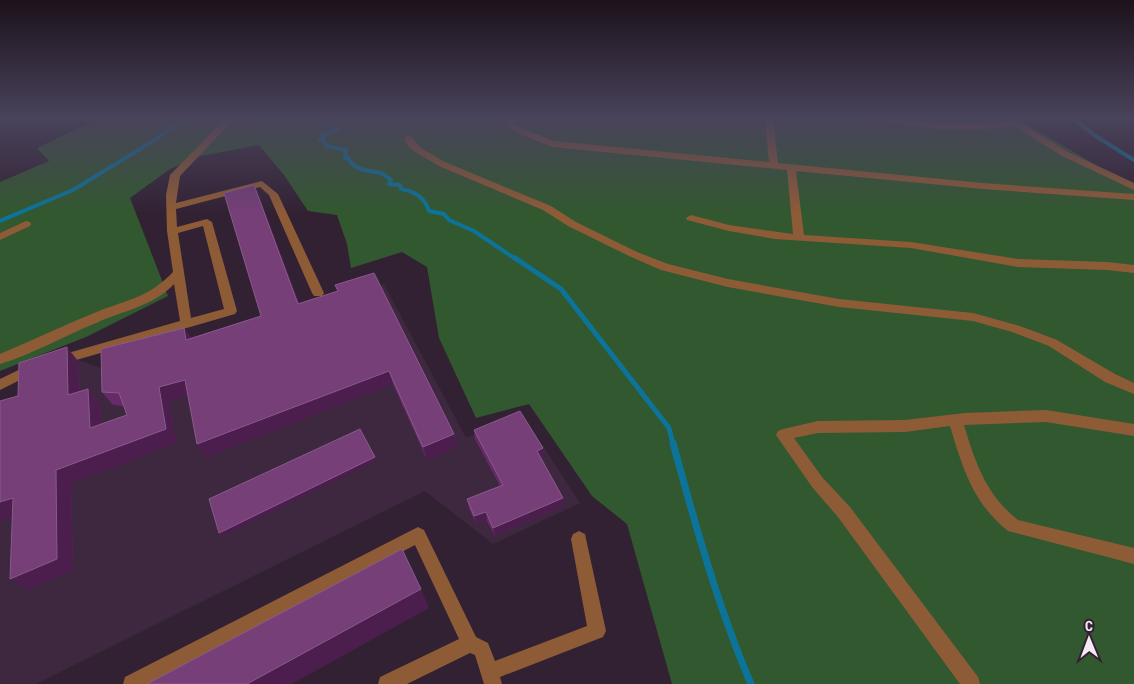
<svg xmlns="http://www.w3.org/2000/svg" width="1134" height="684" viewBox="0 0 1134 684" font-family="'Roboto Condensed',sans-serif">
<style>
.built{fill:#3e283f}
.green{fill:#32582f}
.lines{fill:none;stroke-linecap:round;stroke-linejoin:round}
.stream-far2{stroke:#0c749a;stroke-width:4}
.stream-far1{stroke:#0c749a;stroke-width:5}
.stream{stroke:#0c749a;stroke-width:7}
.minor{fill:#8e5b37;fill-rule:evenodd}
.wall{fill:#672a69}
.shaded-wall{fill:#4b1e4d}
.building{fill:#763f78;stroke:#8a5a8c}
</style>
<rect width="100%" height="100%" fill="#322133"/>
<!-- built -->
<path class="built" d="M384,284L466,438L522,414L580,503L493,544L425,491L36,684H0V414L32,375L78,360L107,370Z"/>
<!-- green -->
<path class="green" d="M93,118H1017L1099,167L1134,183V684H672L627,524L592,496L529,404L476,418L439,338L427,267L402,252L351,268L347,244L337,215L308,211L284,175L259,145L201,156L170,169L130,198L168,296L86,337L0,371V182L49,161L37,148L87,124Z"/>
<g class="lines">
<!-- stream-far2 -->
<path class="stream-far2" d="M333,118L328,122L338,130L322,135L324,137L320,140L324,141L326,146L346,150L345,158H348C355,172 369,170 381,173C384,174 388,178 391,180L389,184L400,185L401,189C414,191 425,198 429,211L444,214L449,220L474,231L517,260
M1073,118L1094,135L1134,160
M0,221L73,190L153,141L185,118"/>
<!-- stream-far1 -->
<path class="stream-far1" d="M515,258L561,289L669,428L673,444"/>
<!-- stream -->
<path class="stream" d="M673,443C695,524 718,607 751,684"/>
<!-- minor -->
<path class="minor" d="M226,118H235L180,176L176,203L262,181L278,194L324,293L322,296H314L312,293L269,195L260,187L176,209L177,227L207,219L212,222L237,311L235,314L59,365L54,363L53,360L54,357L180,321L174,284C154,306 122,311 96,323C64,336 33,354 0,364V354C33,340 66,324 99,311C130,299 149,297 173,272L167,231L166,195L170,175ZM203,226L224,309L191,318L178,233Z
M497,118H543L539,121L514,123L526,130L554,141L769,162L765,118H773L778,163L983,183L1134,194V200L983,189L796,171L804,235L911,242L1018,259L1107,262L1134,265V273L1107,270L1018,267L911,248L775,239L729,231L687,220L686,218L691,215L729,225L793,234L787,170L552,147L520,134Z
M868,118H896L938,123L976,124L1016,120L1068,152L1134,183V190L1062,156L1014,126L976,130L938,129L872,121Z
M408,135L411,136L421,148L445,162L551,206L576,222L637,252L668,264L728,279L839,299L973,313L1020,326L1057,340L1115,374L1134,383V394L1105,382L1049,346L1012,332L973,321L839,307L728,287L661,270L629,256L568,226L543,210L439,166L415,152L408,146L404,138Z
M26,221L30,222L31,224L30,226L0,240V233Z
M33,363L38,365L39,368L38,371L0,390V379Z
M1046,410L1134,424V436L1046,422L964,425C975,462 986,495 1018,520L1134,548V564L1008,531C973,503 963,469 950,426L905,432L818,433L794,438L822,477L850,507L978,677L980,684H960L838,517L812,487L776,435L778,431L783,429L818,421L905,420L965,413Z
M418,527L424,530L476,637L488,643L495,661L587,626L571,539L573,534L579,531L585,534L606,631L603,637L500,677L502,684H484L475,655L470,653L407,684H378L380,677L459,639L415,545L151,684H123L125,677Z"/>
</g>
<!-- wall -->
<path class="wall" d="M254,185L299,303L338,291L454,434L457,447L427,460L393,384L207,457L197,444L188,395L169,401L176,443L71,483L73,570L27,590L12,516L0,521V401L18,396L78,361L80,391L88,389L100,402L101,424L127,415L124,406L113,405L102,392L184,328L191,338L261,316Z
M474,430L543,448V457L541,458L563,498V506L495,536L487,521L476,524L469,508L467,499L500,486L475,439Z"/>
<!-- shaded-wall -->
<path class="shaded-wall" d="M254,185L260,198L304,317L298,304Z
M184,328L193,342L186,340Z
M67,347L78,361L81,409L68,395Z
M389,371L393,384L207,457L197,444Z
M185,380L195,393L169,401L176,443L71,483L73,570L27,590L10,579L56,470L166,429L159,387Z
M88,389L100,402L102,441L90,428Z
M454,434L457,447L427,460L423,447Z
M543,448V457L538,460L537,451Z
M375,457L376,461L222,536L219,533Z
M13,498L29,510L0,521V502Z
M563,498V506L495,536L493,528Z
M486,512L487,521L476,524L474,516Z
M421,589L429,608L292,684H247Z"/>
<!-- building -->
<path class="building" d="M254,185L298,304L338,291L335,285L374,273L454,434L423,447L389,371L197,444L185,380L159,387L166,429L56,470L57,559L10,579L13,498L0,502V401L18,396L19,363L67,347L68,395L88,389L90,428L127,415L119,393L102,392L101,349L184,328L186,340L261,316L224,193Z
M520,411L543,448L537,451L563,498L493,528L486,512L474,516L467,499L503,485L474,430Z
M360,429L375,457L219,533L209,499Z
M402,549L421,589L247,684H147Z"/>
<!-- sky -->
<linearGradient id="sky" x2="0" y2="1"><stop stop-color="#1c121c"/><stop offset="0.55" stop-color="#49435b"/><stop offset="1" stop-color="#49435b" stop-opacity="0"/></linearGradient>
<rect width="1134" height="214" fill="url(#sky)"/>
<!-- north arrow -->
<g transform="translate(1089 639) rotate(359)" stroke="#322133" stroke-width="4" paint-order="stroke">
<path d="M0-4L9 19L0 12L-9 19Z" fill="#f5e9f4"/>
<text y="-8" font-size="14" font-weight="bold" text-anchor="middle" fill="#f5e9f4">С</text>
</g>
</svg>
